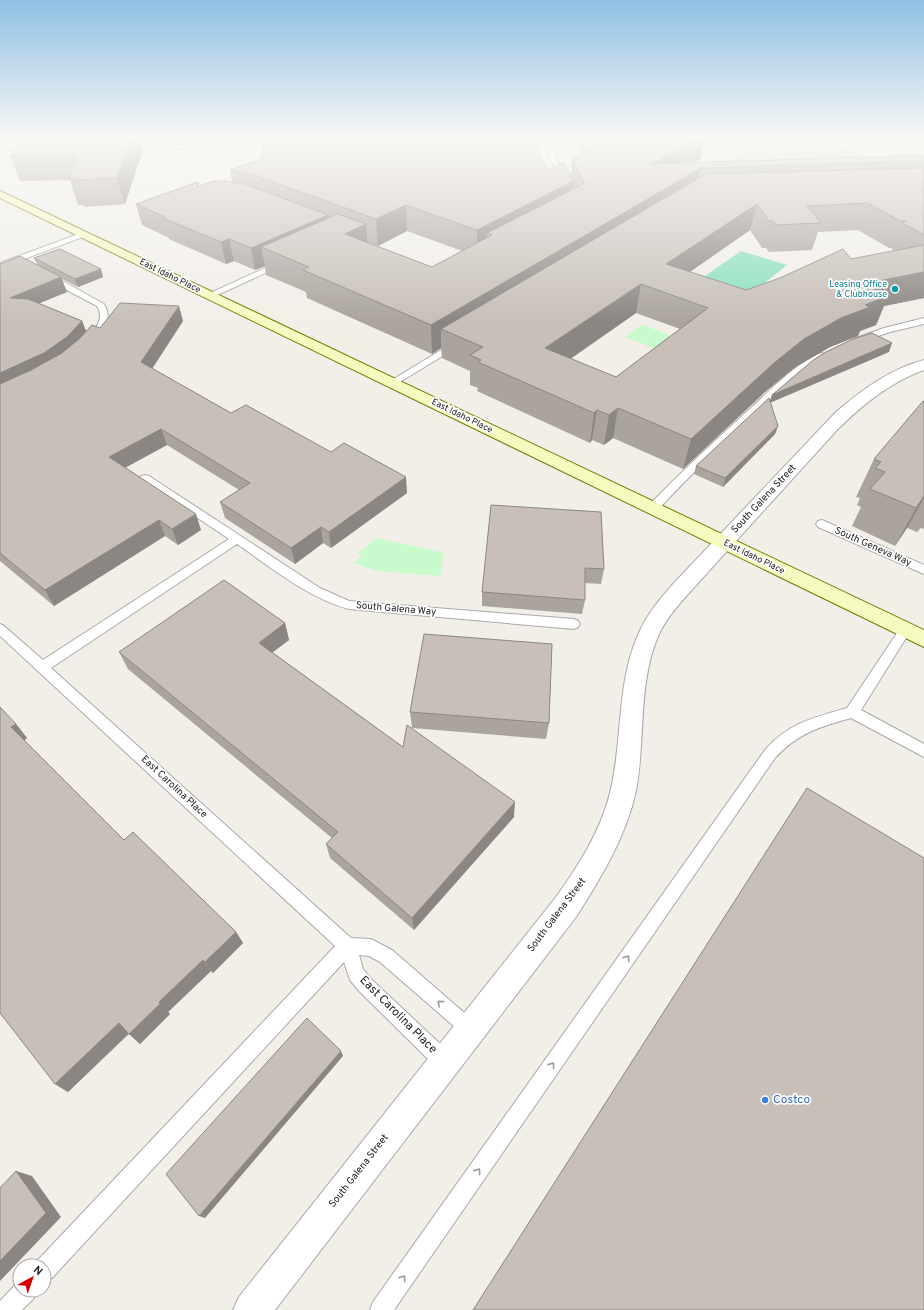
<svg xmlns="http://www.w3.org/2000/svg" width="924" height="1310" viewBox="0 0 924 1310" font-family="Overpass,sans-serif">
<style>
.wetland{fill:#c6e0d4}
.park{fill:#c8facc}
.pitch{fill:#88e0be}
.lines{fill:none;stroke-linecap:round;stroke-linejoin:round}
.lane-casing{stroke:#a9a9a9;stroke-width:2}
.street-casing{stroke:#a9a9a9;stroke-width:2}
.secondary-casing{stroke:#707d05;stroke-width:2}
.lane{fill:#fff;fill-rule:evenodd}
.street{fill:#fff;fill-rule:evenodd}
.secondary{fill:#f7fabf;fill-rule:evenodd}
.wall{fill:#aba49e;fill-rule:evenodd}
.shaded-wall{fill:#8b8681}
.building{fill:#c7bfb8;stroke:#8b8681;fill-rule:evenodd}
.oneway{stroke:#9c9c9c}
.culture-dot{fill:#0f9aa8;stroke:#fff;stroke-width:1.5}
.shop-dot{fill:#3f7fe0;stroke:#fff;stroke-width:1.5}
.labels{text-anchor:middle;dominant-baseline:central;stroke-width:3.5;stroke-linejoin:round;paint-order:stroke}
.far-street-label{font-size:9px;fill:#222;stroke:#fff}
.far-culture-label{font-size:9px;fill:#0d838f;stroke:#fff;text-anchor:end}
.street-label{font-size:10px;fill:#222;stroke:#fff}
.near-street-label{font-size:12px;fill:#222;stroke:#fff}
.near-shop-label{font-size:12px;fill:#366cbe;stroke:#fff;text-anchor:start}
</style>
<rect width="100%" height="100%" fill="#f2efe9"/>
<!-- wetland -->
<path class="wetland" d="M768,139H820L849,151L874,157L716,169Z"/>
<!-- park -->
<path class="park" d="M642,325L668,334L672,339L658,350L625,337Z
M377,538L444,553L440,576L377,571L353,563L362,556L358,553Z"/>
<!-- pitch -->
<path class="pitch" d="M741,251L787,265L738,304L689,287Z"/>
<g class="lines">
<!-- lane casing -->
<g class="lane-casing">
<path id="lane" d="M542,139H548L567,181L566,182L561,181Z
M718,139H725L692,158L687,157Z
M246,143L249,145L248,146L124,151L121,149L124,147Z
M16,149H30L33,151L30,153H16L0,157V153Z
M81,233H87L88,235L0,268V263Z
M278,262H281L285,264L213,297H210L206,295Z
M46,275H52L104,304C114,320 102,332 92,344H86L85,342C93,331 106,320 97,306L46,279Z
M924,318V324L890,332L859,343L855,340L856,338L884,328Z
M456,341L459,342L460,344L459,346L395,385H389L387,383Z
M822,353L826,356L825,358C793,378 770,401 742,426C713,454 684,481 657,511H649L648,508L649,505C682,471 717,439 752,407C768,392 802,358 822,353Z
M145,475L149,476L320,588L349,601L574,619L578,621L580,624L578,627L574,629L349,609C308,598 272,568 237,544L51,668L351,938L371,939L392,950L476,1023L479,1029L476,1035L470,1038L464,1035L380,962L369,956L359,955L363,969L371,979L451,1054L453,1061L451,1068L444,1070L437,1068L359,991L350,980L344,962L52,1278L44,1281V1266H35L36,1262L335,946L0,636V624L4,626L43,660L229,539L141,480L140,478L141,476Z
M822,520L924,565V574L818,527L816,524L818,521Z
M905,625L909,627L911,630L861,710L924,744V757L851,718C819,727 798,733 775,758L394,1310H370L373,1302L765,750C790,722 813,718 847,708L901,627Z
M18,1282H20V1290H37L34,1298L22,1310H0V1301Z"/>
</g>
<!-- street casing -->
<g class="street-casing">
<path id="street" d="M924,360V370C889,383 862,405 836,431L689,593C678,605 667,618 660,632C637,681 646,739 636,791C626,837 601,878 576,917L275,1310H233L239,1297L556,897C579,865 600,832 610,793C623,741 616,685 638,635C646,615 660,599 674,583L836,412C862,390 890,369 924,360Z"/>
</g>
<!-- secondary casing -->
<g class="secondary-casing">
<path id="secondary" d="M0,191L924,630V647L0,198Z"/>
</g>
<!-- lane -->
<use href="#lane" class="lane"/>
<!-- street -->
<use href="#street" class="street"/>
<!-- secondary -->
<use href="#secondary" class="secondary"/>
</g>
<!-- wall -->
<path class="wall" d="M23,139H170L149,140L146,145H140L142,152L125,204L84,207V205H78L70,180L20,181L10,156Z
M575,139H705L700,159L695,162L924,155V298L884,306L876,325L860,331L858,336L830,347L794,368L765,392L683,469L613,438L604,445L592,440L590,443L477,391L478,388L470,385V371L442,358L441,348L432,354L307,298L306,292L266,275L265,266L255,270L234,261L226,264L169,239V238L142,225L136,204L198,182L199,187L232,182L230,170H547L571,175L572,158L583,153ZM750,230L762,248H766L769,252L812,250L818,232L858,230L889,248H892V249L894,251L746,290L690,272ZM407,231L462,251L432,267L367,242L378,246ZM636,313L680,329L616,377L570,359Z
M34,258L103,277L78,287L62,279L67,292L39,303L82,321L86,331L100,328L183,321L152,369L231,413L407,493L331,548L323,543L295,564L225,518L220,502L239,490L167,445L125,468L201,530L178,545L165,536L54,606L0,561V264H37Z
M889,352L770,403L778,426L775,434L723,487L694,474L696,466L770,401L772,395Z
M924,401V529L921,528L917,532L907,528L895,546L852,526L861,507L857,505L860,498L856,497L874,459Z
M601,512L604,569L601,584L585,583V600L582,614L482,606V592Z
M285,623L289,640L272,652L403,747L514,817L414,930L330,858L326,844L332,838L128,669L119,652Z
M410,712L549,723L546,739L412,728Z
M16,724L27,738L24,740L124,840L236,932L243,943L213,973L211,971L168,1012L170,1014L140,1044L129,1034L68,1092L55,1084Z"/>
<!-- shaded-wall -->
<path class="shaded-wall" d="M131,139H139L142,152L125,204L117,178Z
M144,139H149V140L146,145Z
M698,139H705L700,159L647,189L651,164Z
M701,168L696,194L441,329V348L432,354L431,325Z
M574,181L571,206L492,235L487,233L486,252L477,257V230Z
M757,204L750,230L661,292L666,264Z
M406,205L407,231L378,246L376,219Z
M328,215L331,236L261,247L265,266L255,270L251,248Z
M366,224L368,251L345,234Z
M229,239L234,261L226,264L221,242Z
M101,269L103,277L78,287L75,279Z
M924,272V298L884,306L876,325L860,331L858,336L830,347L794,368L765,392L683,469L691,439L774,363L804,339L841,318L863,284Z
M61,277L67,292L16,313L10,298Z
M641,284L636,313L543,378L545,348Z
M179,306L183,321L146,378L141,362Z
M82,321L88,336L73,353L0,392V373Z
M892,343L889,352L769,403L772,395Z
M618,408L613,438L604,445L609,415Z
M597,410L592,440L590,443L594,413Z
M778,426L775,434L723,487L725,478Z
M161,429L167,445L115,473L109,457Z
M406,477L407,493L331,548L329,532Z
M924,496V498L907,528L895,546L916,508Z
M196,514L201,530L178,545L172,529Z
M159,520L165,536L54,606L45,590Z
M321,527L323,543L295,564L291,548Z
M285,623L289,640L264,659L259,643Z
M16,724L27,738L22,742L11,727Z
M515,802L514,817L414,930L412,918Z
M236,932L243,943L213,973L205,962Z
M203,960L211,971L168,1012L170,1014L140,1044L129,1034L159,1002Z
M119,1023L130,1032L68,1092L55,1084Z
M341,1051L343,1056L205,1218L199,1216Z
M16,1171L32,1176L61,1217L0,1281V1261Z"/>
<!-- building -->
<path class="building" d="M23,139H131L117,178L75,180L76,178L69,179L71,174L69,175L78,155L10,156Z
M264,139H532L547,170L564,162L574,181L477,230L406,205L376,219L248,173L230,170L262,159Z
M591,139H698L651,164L924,155V161L701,168L431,325L303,270L309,267L261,247L338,214L366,224L345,234L432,267L492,235L487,233L583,184L584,182L572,158L596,147Z
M924,168V235L902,223L906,221H900L868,203L807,206L821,223L776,225L773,221H769L757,204L666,264L746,290L780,278L843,249L851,259L924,245V272L863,284L888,296L865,305L870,307L841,318L804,339L774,363L691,439L618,408L609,415L597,410L594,413L478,362L481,360L470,355L483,347L441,329L706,174ZM641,284L708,308L616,377L545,348Z
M214,181H225L245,184L328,215L251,248L229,239L221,242L163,218L165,217L136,204L198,182L197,187Z
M60,249L101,269L75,279L34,258Z
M20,256L61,277L10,298L28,299L82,321L67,337L44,353L0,373V264Z
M120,303L179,306L141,362L231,413L246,405L331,452L344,443L406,477L329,532L321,527L291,548L220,502L250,483L161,429L109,457L196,514L172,529L159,520L45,590L0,553V384L31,370L62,353L80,338L92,325L100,328Z
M872,333L892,343L772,395L812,361L824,353L853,339Z
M769,398L778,426L725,478L696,466Z
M923,401H924V496L916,508L870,489L885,472L875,468L881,462L874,459Z
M491,505L601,512L604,569L585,568V600L482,592Z
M224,580L285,623L259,643L403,747L407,725L515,802L412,918L326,844L338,832L119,652Z
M424,634L552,644L549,723L410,712Z
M0,707L16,724L11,727L124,840L133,832L236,932L205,962L203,960L159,1002L160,1004L129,1034L119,1023L55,1084L0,1013Z
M807,788L924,858V1310H473Z
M307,1018L341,1051L199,1216L166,1174Z
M16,1171L46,1213L0,1261V1188Z"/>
<!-- one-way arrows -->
<defs><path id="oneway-chevron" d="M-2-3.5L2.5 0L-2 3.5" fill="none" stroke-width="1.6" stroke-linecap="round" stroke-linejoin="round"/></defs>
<g class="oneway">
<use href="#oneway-chevron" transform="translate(627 958) rotate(-55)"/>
<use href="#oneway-chevron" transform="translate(440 1003) rotate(-139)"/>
<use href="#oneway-chevron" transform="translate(552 1065) rotate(-55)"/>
<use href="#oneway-chevron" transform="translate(478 1171) rotate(-55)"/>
<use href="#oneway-chevron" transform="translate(403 1278) rotate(-55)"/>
</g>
<!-- sky -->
<linearGradient id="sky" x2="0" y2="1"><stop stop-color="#8fc0e4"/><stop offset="0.43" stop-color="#f9f8f5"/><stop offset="1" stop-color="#f9f8f5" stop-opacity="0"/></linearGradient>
<rect width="924" height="322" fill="url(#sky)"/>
<!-- markers -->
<circle class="culture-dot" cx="895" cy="289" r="4"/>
<circle class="shop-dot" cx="765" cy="1100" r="4"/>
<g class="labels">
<!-- far-street labels -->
<g class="far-street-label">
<text transform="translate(170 276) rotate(26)">East Idaho Place</text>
<text transform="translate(462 416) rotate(26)">East Idaho Place</text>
<text transform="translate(754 557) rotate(26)">East Idaho Place</text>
</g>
<!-- far-culture labels -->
<g class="far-culture-label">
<text x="887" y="284">Leasing Office<tspan x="887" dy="10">&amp; Clubhouse</tspan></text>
</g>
<!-- street labels -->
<g class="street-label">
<text transform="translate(764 499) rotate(-47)">South Galena Street</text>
<text transform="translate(873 547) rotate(24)">South Geneva Way</text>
<text transform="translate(396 609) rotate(5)">South Galena Way</text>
<text transform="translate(174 787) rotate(43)">East Carolina Place</text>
<text transform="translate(557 915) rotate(-53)">South Galena Street</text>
<text transform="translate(359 1171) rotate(-52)">South Galena Street</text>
</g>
<!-- near-street labels -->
<g class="near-street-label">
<text transform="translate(398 1015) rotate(45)">East Carolina Place</text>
</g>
<!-- near-shop labels -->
<g class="near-shop-label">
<text x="773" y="1100">Costco</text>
</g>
</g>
<!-- north arrow -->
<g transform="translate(32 1278) rotate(40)"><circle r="19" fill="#ffffff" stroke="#a7a7a7"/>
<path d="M0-3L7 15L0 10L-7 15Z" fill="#d40000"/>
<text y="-6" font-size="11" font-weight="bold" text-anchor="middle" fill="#222222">N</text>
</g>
</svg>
